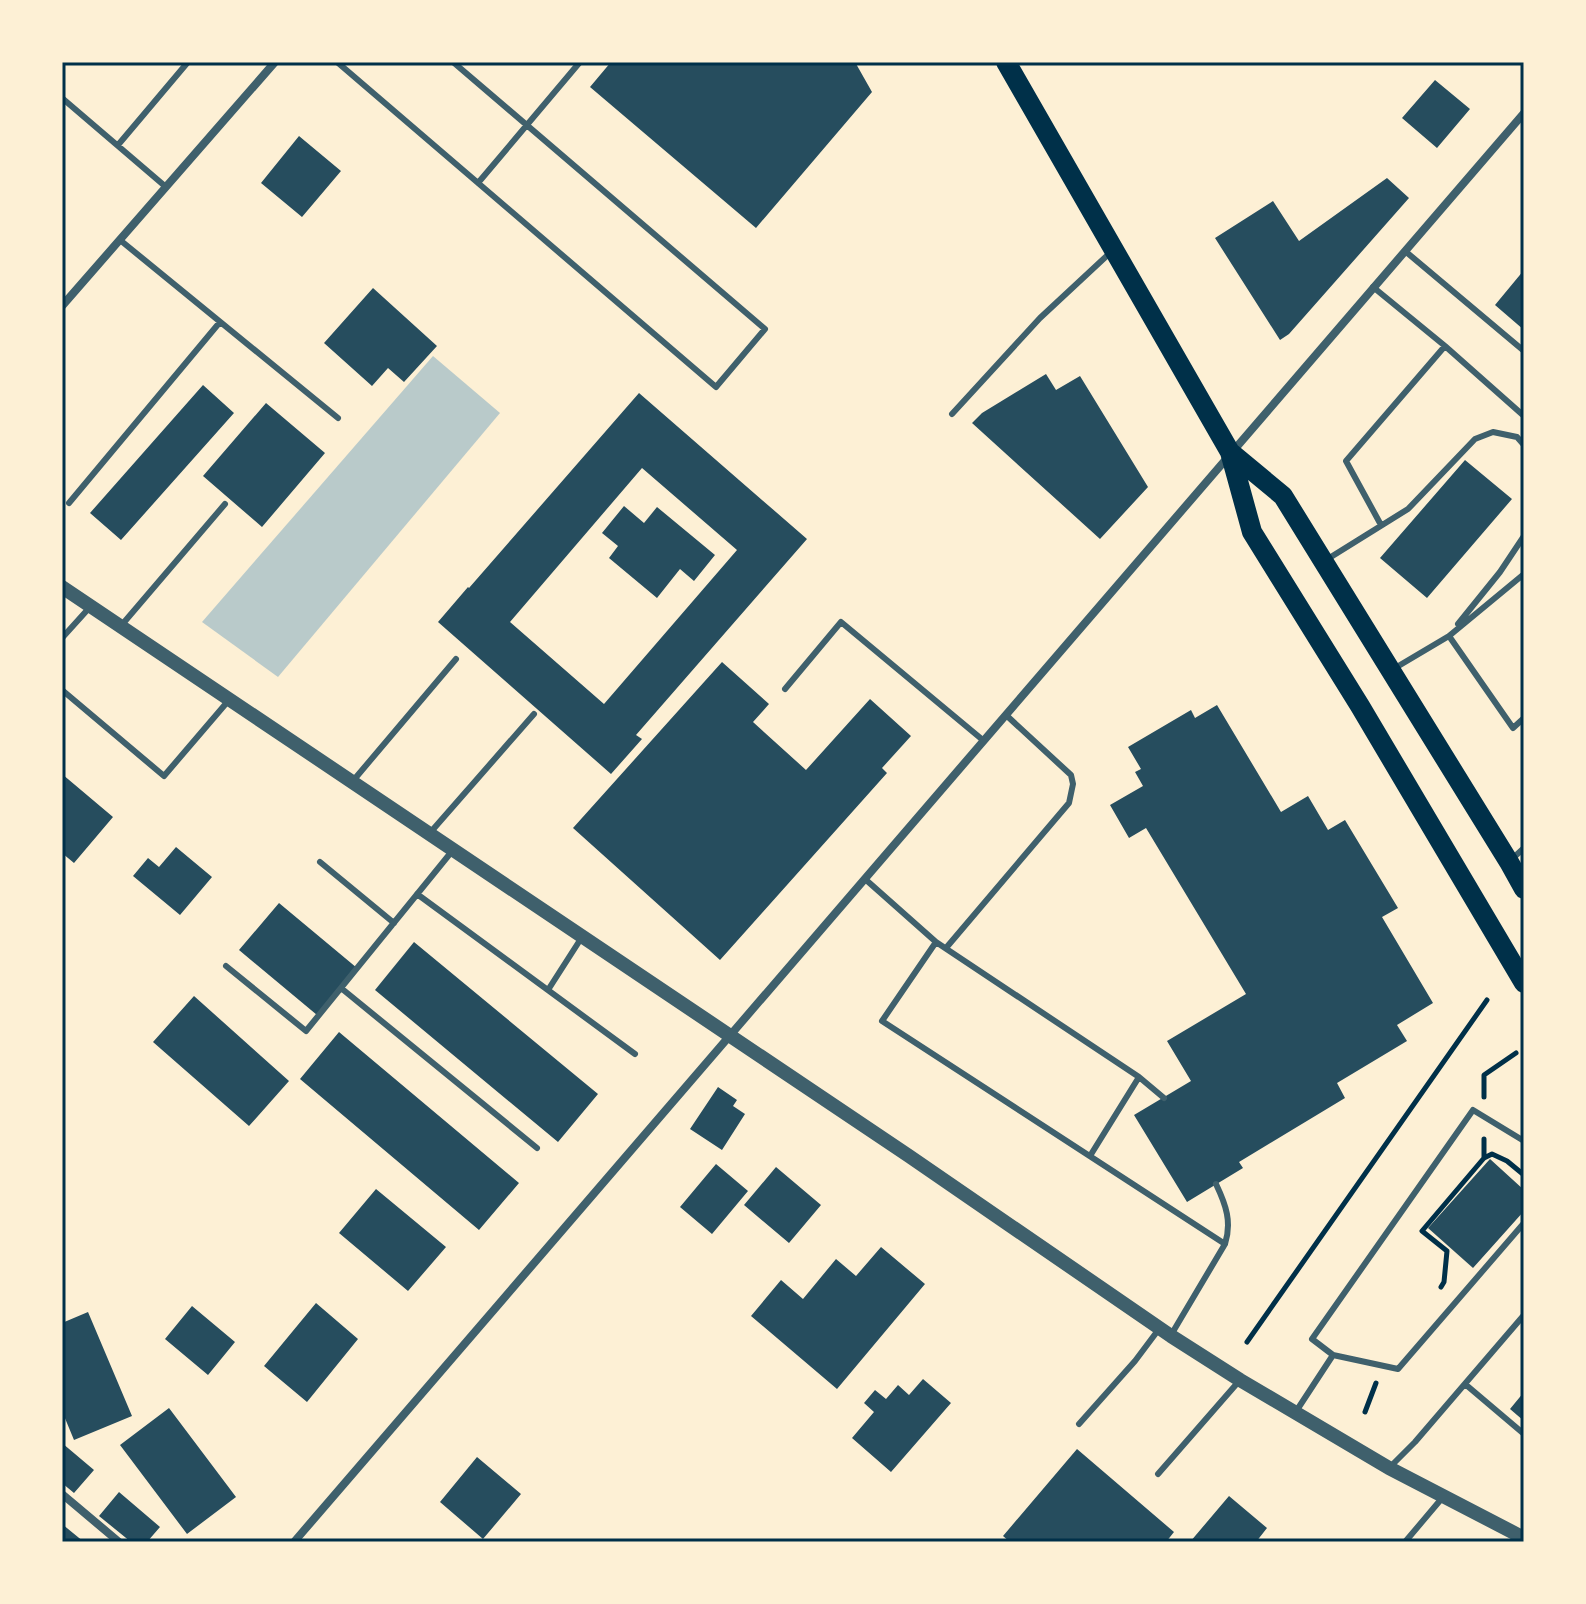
<svg xmlns="http://www.w3.org/2000/svg" width="1586" height="1604" viewBox="0 0 1586 1604" font-family="'Golos Text',sans-serif">
<style>
.green{fill:#b9caca}
.building{fill:#264d5e;fill-rule:evenodd}
.lines{fill:none;stroke-linecap:round;stroke-linejoin:round}
.path{stroke:#003049;stroke-width:5}
.service{stroke:#3f606c;stroke-width:6}
.minor{stroke:#3f606c;stroke-width:8}
.tertiary{stroke:#3f606c;stroke-width:14}
.primary{stroke:#003049;stroke-width:20}
.neatline{fill:none;stroke:#003049;stroke-width:3}
</style>
<rect width="100%" height="100%" fill="#fdf0d5"/>
<!-- green -->
<path class="green" d="M433,356L500,413L278,677L202,622Z"/>
<!-- building -->
<path class="building" d="M611,62H855L872,92L756,228L590,87Z
M1435,80L1470,109L1437,148L1402,118Z
M299,136L341,171L302,217L261,183Z
M1387,178L1409,198L1289,334L1280,340L1215,238L1273,201L1299,241Z
M1524,270V330L1495,305Z
M373,288L437,346L404,382L388,368L372,386L324,343Z
M1046,374L1056,390L1080,376L1148,487L1100,539L972,423L982,413Z
M203,385L234,413L121,540L90,513Z
M639,393L807,539L636,735L642,739L611,774L438,622L468,587L469,588ZM642,468L737,550L604,704L510,622Z
M266,403L325,453L262,527L203,476Z
M1465,460L1512,499L1427,598L1380,558Z
M624,506L644,523L657,507L715,555L694,581L680,569L657,598L609,558L618,546L602,533Z
M722,662L769,704L753,722L806,770L870,699L911,736L882,768L887,773L720,960L573,828Z
M1217,705L1281,812L1308,796L1328,830L1345,820L1398,908L1382,917L1433,1003L1397,1025L1407,1041L1337,1083L1345,1098L1239,1162L1243,1168L1187,1202L1134,1115L1191,1081L1167,1041L1246,994L1146,828L1129,838L1110,805L1143,786L1135,772L1141,769L1128,747L1191,710L1195,718Z
M62,774L113,817L74,863L62,853Z
M176,847L212,877L180,915L133,876L148,858L159,867Z
M279,903L357,968L317,1015L239,950Z
M414,942L598,1094L558,1142L375,990Z
M194,996L289,1081L249,1126L153,1042Z
M339,1032L519,1183L479,1230L300,1079Z
M718,1087L737,1100L733,1106L745,1114L722,1150L690,1129Z
M1490,1159L1524,1190V1211L1473,1268L1428,1228Z
M716,1164L748,1191L712,1234L680,1207Z
M776,1167L821,1205L789,1243L744,1205Z
M376,1189L446,1247L408,1291L339,1233Z
M881,1247L925,1284L837,1389L751,1316L781,1280L803,1299L836,1259L856,1276Z
M316,1303L358,1339L307,1402L264,1366Z
M192,1306L235,1342L208,1375L165,1339Z
M88,1312L132,1416L74,1440L62,1411V1323Z
M923,1379L951,1403L891,1472L852,1438L874,1412L864,1403L875,1390L886,1399L898,1385L909,1395Z
M1524,1392V1421L1510,1409Z
M169,1408L236,1497L187,1534L120,1445Z
M62,1443L94,1470L74,1493L62,1483Z
M1077,1449L1174,1532L1166,1542H1010L1003,1536Z
M477,1457L521,1494L483,1539L440,1502Z
M119,1492L160,1527L147,1542H131L99,1516Z
M1229,1496L1267,1528L1256,1542H1190Z
M62,1524L84,1542H62Z"/>
<g class="lines">
<!-- path -->
<path class="path" d="M1484,1097V1075L1516,1053
M1484,1139V1158
M1441,1287L1444,1282L1447,1251L1422,1231L1484,1158L1492,1154L1507,1161L1524,1175
M1247,1342L1487,1000
M1365,1412L1376,1383"/>
<!-- service -->
<path class="service" d="M337,62L716,387L765,329L453,62
M62,98L166,187
M118,145L188,62
M478,183L580,62
M120,240L338,418
M1405,251L1524,351
M1373,287L1445,346L1524,416
M952,414L1040,318L1112,251
M69,503L220,322
M1381,525L1346,461L1445,346
M1326,560L1408,509L1475,439L1493,432L1517,437L1524,445
M1458,624L1500,572L1524,536
M120,627L225,504
M1449,636L1513,728L1524,718
M62,638L90,607
M1395,668L1449,636L1524,574
M785,689L841,622L984,741
M62,690L164,776L229,700
M352,782L456,659
M429,834L534,714
M1512,859L1524,848
M320,862L394,923
M865,879L936,942L1139,1077L1164,1098
M417,894L635,1054
M936,942L882,1021L1225,1244
M946,948L1069,803L1073,784L1071,775L1006,715
M226,966L306,1031L453,850
M341,988L537,1148
M548,990L582,937
M1090,1156L1139,1077
M1171,1335L1225,1244C1232,1222 1226,1205 1216,1184
M1333,1355L1398,1369L1524,1223
M1465,1384L1524,1434
M1295,1413L1333,1355L1312,1339L1473,1110L1524,1141
M1079,1424L1135,1361L1159,1329
M1389,1468L1415,1442L1524,1315
M1158,1474L1240,1380
M1405,1542L1443,1497"/>
<!-- minor -->
<path class="minor" d="M62,306L275,62
M62,1494L119,1542
M294,1542L1524,113"/>
<!-- tertiary -->
<path class="tertiary" d="M62,587L909,1156L1171,1336L1240,1380L1389,1468L1524,1538"/>
<!-- primary -->
<path class="primary" d="M1006,62L1230,452L1252,532L1360,706L1524,983
M1230,452L1283,496L1509,862L1524,889"/>
</g>
<!-- border -->
<rect width="1586" height="1604" fill="none" stroke="#fdf0d5" stroke-width="128"/>
<rect x="64" y="64" width="1458" height="1476" class="neatline"/>
</svg>
